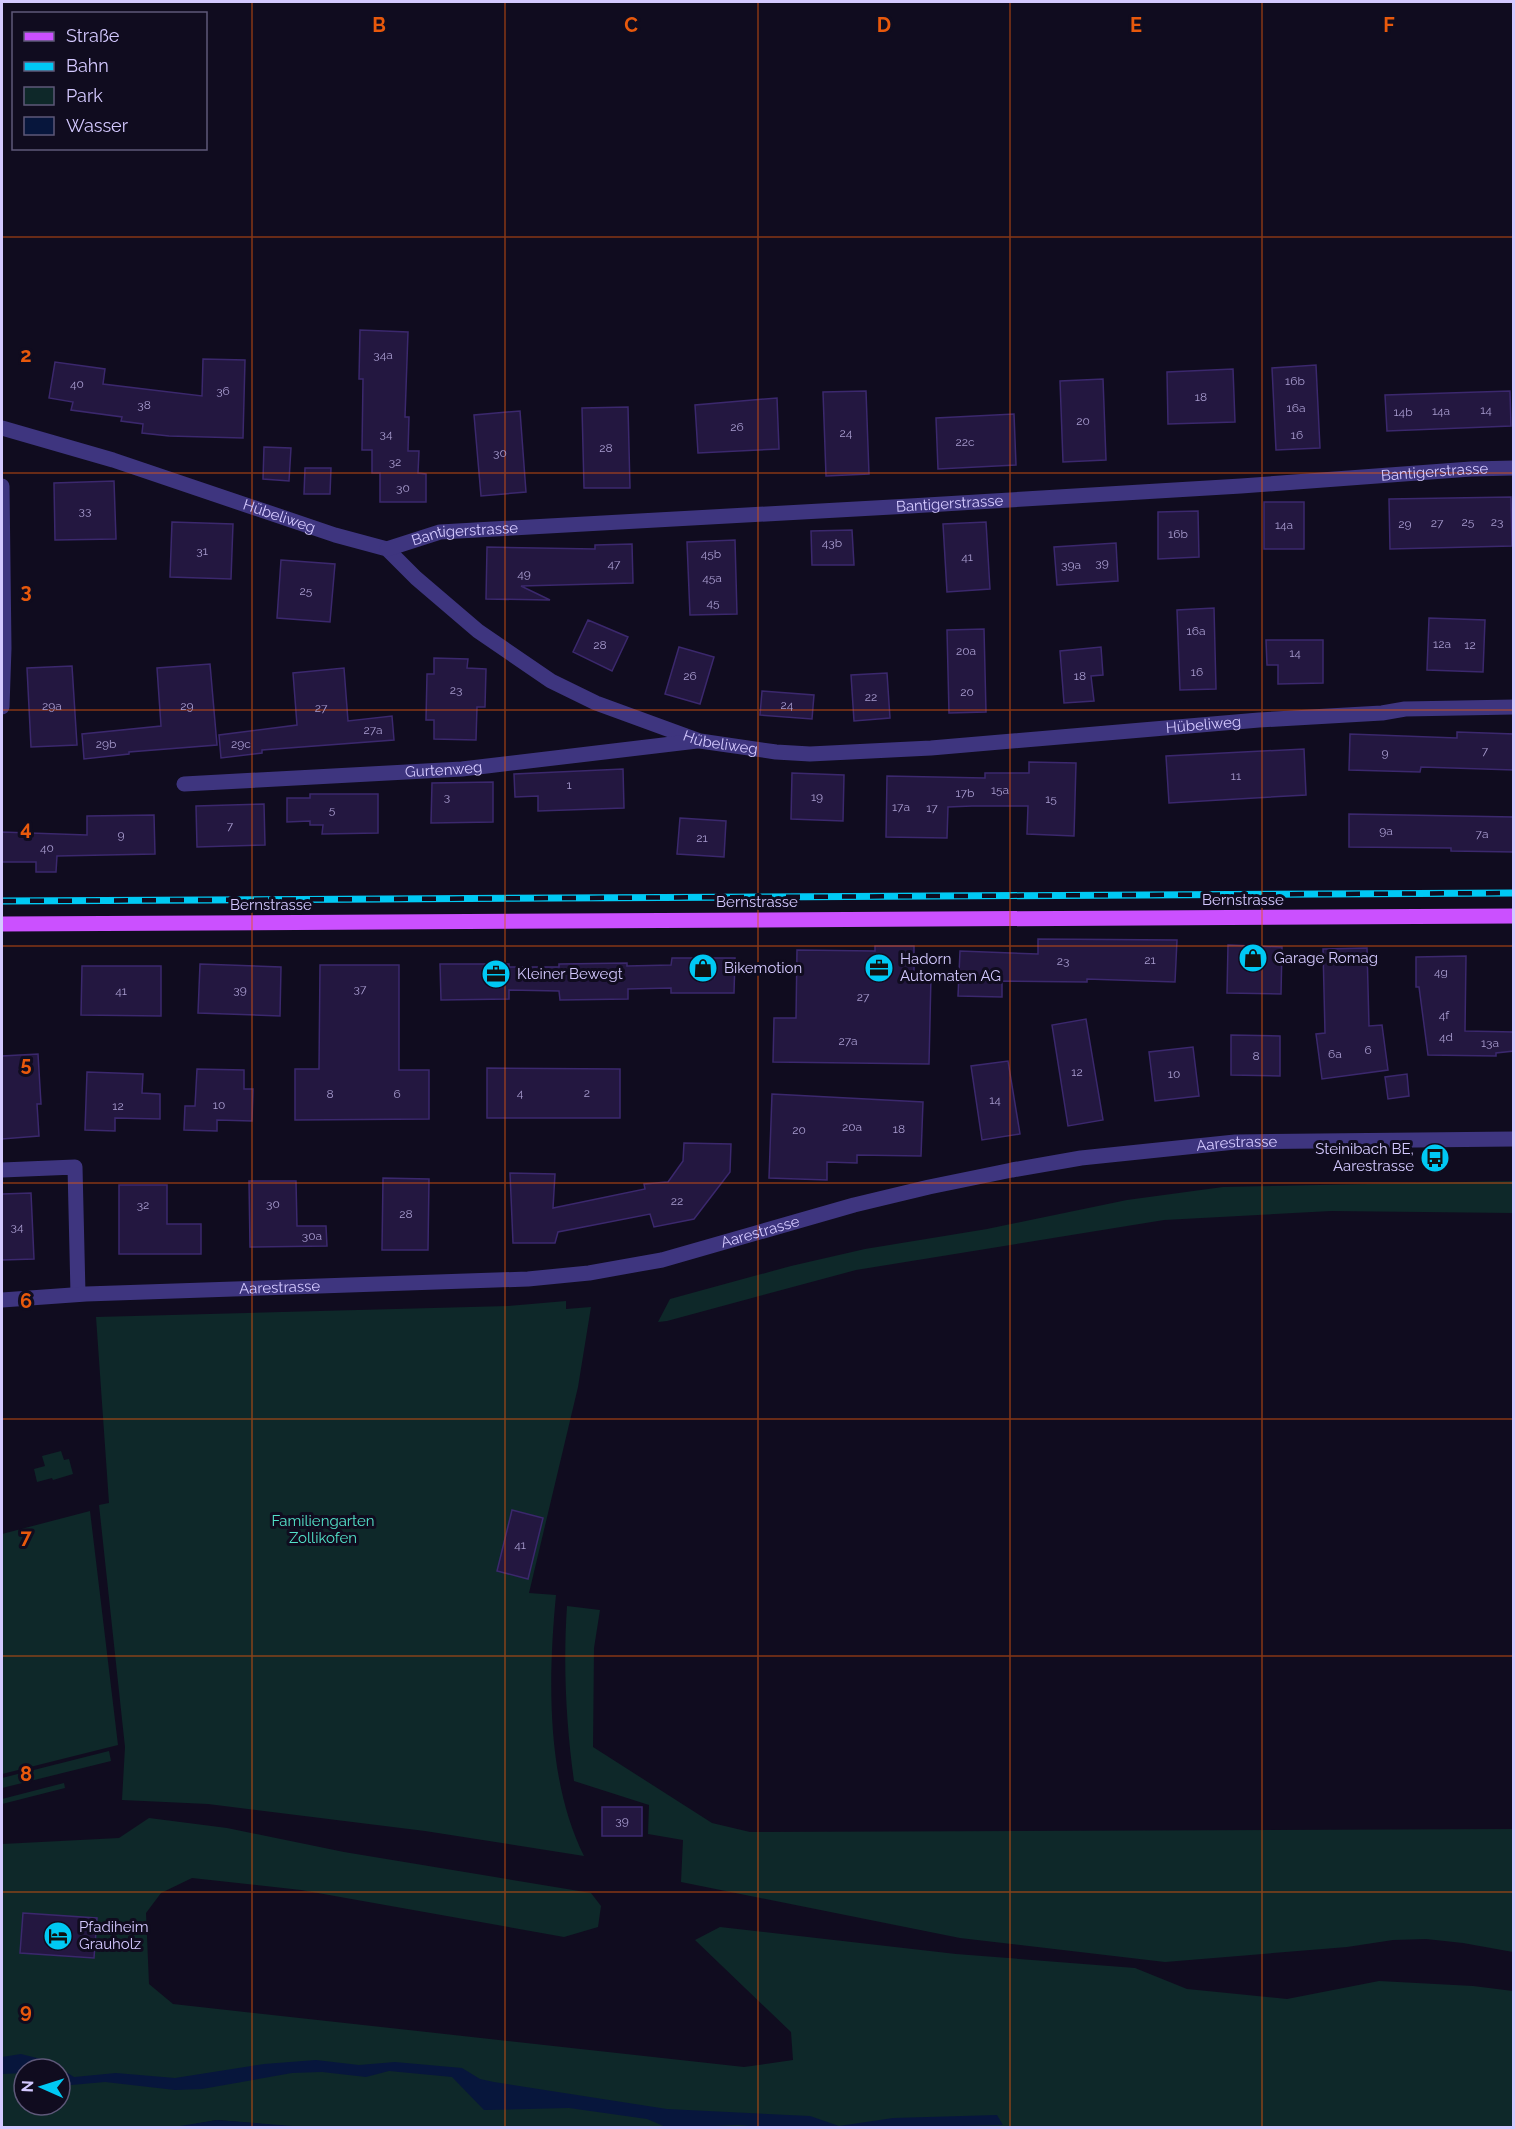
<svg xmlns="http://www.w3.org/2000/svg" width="1515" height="2129" viewBox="0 0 1515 2129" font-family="Raleway,sans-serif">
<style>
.green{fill:#0e2829;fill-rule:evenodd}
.water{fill:#07163c}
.building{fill:#231740;stroke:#3b286d;stroke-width:1.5}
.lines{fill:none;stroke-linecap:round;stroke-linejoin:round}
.minor{stroke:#3e357f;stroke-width:15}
.major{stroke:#cb50ff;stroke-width:15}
.rail-casing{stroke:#00c9f4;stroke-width:7}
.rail{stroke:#100c1f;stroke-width:4.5;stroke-dasharray:14;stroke-linecap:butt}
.grid{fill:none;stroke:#e8590c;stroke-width:1.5;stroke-opacity:0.55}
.labels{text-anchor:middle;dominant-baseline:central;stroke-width:6;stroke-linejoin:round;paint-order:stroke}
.number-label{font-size:12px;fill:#a89ccf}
.street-label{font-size:15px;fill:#d4c9ff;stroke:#100c1f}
.poi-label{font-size:15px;fill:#d4c9ff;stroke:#100c1f;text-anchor:start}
.park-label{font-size:15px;fill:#53e2c9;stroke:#100c1f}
.grid-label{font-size:20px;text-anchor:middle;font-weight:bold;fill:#e8590c;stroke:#100c1f;stroke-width:6;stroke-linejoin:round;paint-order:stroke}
</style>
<rect width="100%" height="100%" fill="#100c1f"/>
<!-- green -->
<path class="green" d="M1513,1181V1213L1331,1211L1164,1220L856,1270L667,1321L658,1322L670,1299L791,1266L865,1249L987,1229L1127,1200L1223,1187Z
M566,1301V1309L591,1307L578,1387L529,1593L556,1595C548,1678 546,1780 584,1856L425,1831L208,1804L122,1800L125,1747L99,1505L109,1503L96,1317L508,1306Z
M61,1451L64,1460L69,1459L73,1474L53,1480L52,1478L37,1482L34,1469L45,1466L42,1456Z
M90,1511L118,1745L2,1774V1534Z
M567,1606L600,1610L594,1648L593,1747L712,1823L750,1832L1513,1829V1952L1463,1943L1426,1939L1393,1940L1347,1947L1165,1962L960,1938L681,1882L683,1840L648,1834L649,1805L574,1781C566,1723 563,1665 567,1606Z
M109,1751L111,1761L2,1788V1778Z
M64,1783L65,1788L2,1804V1799Z
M149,1818L227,1828L344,1852L591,1893L601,1906L598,1927L564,1937L301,1890L192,1878L161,1893L146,1913L149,1984L173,2004L744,2067L793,2060L791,2032L695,1940L720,1927L956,1954L1135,1968L1187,1989L1287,1999L1379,1981L1473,1986L1513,1991V2127L305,2128L217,2120L174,2128H2V1844L119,1838ZM24,2069H60V2105H24Z"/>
<!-- water -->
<path class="water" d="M21,2054L49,2061L74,2077L116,2073L175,2078L264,2064L316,2060L359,2065L395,2062L462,2068L480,2079L494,2082L667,2109L810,2116L839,2126L893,2118L997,2115L1003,2125L880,2128H775L738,2125L668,2128L647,2119L569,2108L484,2110L452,2077L389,2071L366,2077L322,2072L292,2073L202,2089L175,2090L105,2082L60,2086V2069H24V2073L2,2074V2057Z
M217,2120L305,2127H174Z"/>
<!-- building -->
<path class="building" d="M360,330L408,332L405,417H409L408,451H419L418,473L426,474V502H380V473H372V450H362L363,379H359Z
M203,359L245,360L243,438L169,436L142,433L143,424L121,421L122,417L71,410L73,402L49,398L55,362L105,369L103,384L202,396Z
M1316,365L1320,448L1276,450L1272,368Z
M1233,369L1235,422L1168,424L1167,372Z
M1103,379L1106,460L1063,462L1060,381Z
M866,391L869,474L826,476L823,392Z
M1510,391L1511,426L1387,431L1385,395Z
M777,398L779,449L698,453L695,405Z
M628,407L630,488H584L582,408Z
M520,411L526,492L481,496L474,415Z
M1014,414L1016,465L938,469L936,418Z
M264,447L291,448L289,481L263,479Z
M305,468H331L330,494H304Z
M114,481L116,539L55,540L54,483Z
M1511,497L1512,546L1390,549L1389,499Z
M1264,502H1304V549H1264Z
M1198,511L1199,557L1158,559V512Z
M172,522L233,524L231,579L170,577Z
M986,522L990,589L947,592L943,524Z
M852,530L854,565H812L811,531Z
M735,540L737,614L690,615L687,542Z
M1116,543L1118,581L1057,585L1054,547Z
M632,544L633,583L521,586L550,600L486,599L487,547L595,549V545Z
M281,560L335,564L330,622L277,618Z
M1214,608L1216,689L1180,690L1177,610Z
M1429,618L1485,620L1483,672L1427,670Z
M588,620L628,637L612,671L573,652Z
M984,629L986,712L949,713L947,630Z
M1266,640H1323V683L1278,684V665H1267Z
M679,647L714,657L700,704L665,694Z
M1101,647L1103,675L1091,676L1094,701L1064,703L1060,651Z
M434,658L468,659L467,668L486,669L485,707H477L476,740L434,739V720H426L427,674H434Z
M210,664L217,745L129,752V754L84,759L82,734L161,726L157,668Z
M72,666L77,745L31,747L27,668Z
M344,668L348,721L392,716L394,740L262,750V753L221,758L219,735L297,725L293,673Z
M887,673L890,718L854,721L851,675Z
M762,691L814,695L812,719L760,715Z
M1457,732L1514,734V770L1421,767L1420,772L1349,770L1350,734L1457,738Z
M1304,749L1306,795L1169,803L1166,756Z
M1029,762L1076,763L1074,836L1027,834L1028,806H972L948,807L947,838L886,837L887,776L985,778V773H1029Z
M623,769L624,808L538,811V796L515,797L514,774Z
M792,773L844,775L843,821L791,819Z
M493,782V822L431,823L432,783Z
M310,794H378V833L322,834L323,825H310V821L287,822V798H310Z
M264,804L265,845L197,847L196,806Z
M1349,814L1514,817V852L1451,851V848L1349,847Z
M154,815L155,854L57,856L56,872H36V862H2V832L87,835V816Z
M680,818L726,821L724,857L677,854Z
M1038,939L1177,940L1175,982L1087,979V982L1002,981V997L958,996L960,951L1038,954Z
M1228,945L1282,947L1281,994L1227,993Z
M875,946H914V976H931L929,1064L773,1062L774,1018H796L797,950L875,951Z
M1367,948L1369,1026L1382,1025L1388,1070L1322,1079L1316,1034L1325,1033L1323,949Z
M1466,956L1465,1031L1514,1032V1051L1496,1053V1056L1428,1055L1419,987H1416V957Z
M672,958H735L734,993H671V988L628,989V999L560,1000L559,991L509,990V999L441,1000L440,964H509V967H559V964L627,963V966L671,965Z
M200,964L281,967L280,1016L198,1013Z
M320,965H399V1070H429V1119L295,1120V1069H319Z
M82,966H161V1016L81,1015Z
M1086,1019L1103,1120L1068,1126L1052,1025Z
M1231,1035L1280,1036V1076L1231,1075Z
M1193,1047L1199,1096L1155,1101L1149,1052Z
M38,1054L41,1104H37L39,1136L2,1139V1056Z
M1008,1061L1020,1134L982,1140L971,1066Z
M487,1068L620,1069V1118H487Z
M197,1069L244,1070V1089H253L252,1121L217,1120V1131L184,1130L185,1106H195Z
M87,1072L143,1074L142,1093L160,1094V1119L115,1118V1131L85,1130Z
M1407,1074L1409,1096L1388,1099L1385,1077Z
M772,1094L923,1102L921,1156L857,1155V1163L827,1162V1180L769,1178Z
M684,1143L731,1144L730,1172L694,1219L654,1227L650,1214L558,1232L555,1243H513L510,1173L555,1174L553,1208L645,1189L644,1184L668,1182L683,1161Z
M383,1178L429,1179L428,1250H382Z
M249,1181H296L297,1226H326L327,1246L250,1247Z
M119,1185H167V1224H201V1254H119Z
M31,1193L34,1259L2,1260V1194Z
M512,1510L543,1518L528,1579L497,1571Z
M602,1807H642V1836H602Z
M23,1913L97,1918L94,1958L20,1953Z"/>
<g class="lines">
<!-- minor -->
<g class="minor">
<path id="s1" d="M2,428L113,460L335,535L387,549L416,578L478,631L551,681L596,703L700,741L776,752L810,754L931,748L1259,720L1382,713L1405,709L1514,707"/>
<path d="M2,486L4,648L2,707"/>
<path id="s2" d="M387,549L440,532L910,506L1241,486L1471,469L1514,468"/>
<path id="s3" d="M184,784L462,769L697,741"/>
<path d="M2,1170L75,1167L78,1294"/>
<path id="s4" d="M2,1300L86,1294L528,1279L589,1273L662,1260L854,1205L929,1187L1012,1170L1081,1158L1235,1142L1514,1139"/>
</g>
<!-- major -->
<path class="major" d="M2,924L1514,916"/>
<!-- rail casing -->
<g class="rail-casing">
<path id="rail" d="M2,901L1514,893"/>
</g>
<!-- rail -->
<use href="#rail" class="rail"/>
</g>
<!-- grid -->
<path class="grid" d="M252,2V2128M505,2V2128M758,2V2128M1010,2V2128M1262,2V2128M2,237H1514M2,473H1514M2,710H1514M2,946H1514M2,1183H1514M2,1419H1514M2,1656H1514M2,1892H1514"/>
<!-- icons -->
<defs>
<g id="shop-disc" transform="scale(1.5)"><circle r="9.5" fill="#00c9f4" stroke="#100c1f"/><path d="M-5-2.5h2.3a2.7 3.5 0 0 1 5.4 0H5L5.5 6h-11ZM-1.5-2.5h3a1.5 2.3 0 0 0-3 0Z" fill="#111"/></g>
<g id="office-disc" transform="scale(1.5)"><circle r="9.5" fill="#00c9f4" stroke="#100c1f"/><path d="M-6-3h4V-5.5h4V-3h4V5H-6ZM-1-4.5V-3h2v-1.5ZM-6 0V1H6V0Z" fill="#111"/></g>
<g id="bus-disc" transform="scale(1.5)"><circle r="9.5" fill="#00c9f4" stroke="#100c1f"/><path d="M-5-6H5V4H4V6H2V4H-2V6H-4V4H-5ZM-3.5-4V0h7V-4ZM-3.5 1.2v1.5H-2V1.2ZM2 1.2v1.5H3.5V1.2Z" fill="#111"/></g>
<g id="hotel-disc" transform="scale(1.5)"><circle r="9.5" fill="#00c9f4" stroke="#100c1f"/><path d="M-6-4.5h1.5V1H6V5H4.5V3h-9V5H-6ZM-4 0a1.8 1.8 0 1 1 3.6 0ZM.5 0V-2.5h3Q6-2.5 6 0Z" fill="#111"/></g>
</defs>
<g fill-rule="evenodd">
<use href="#shop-disc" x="1253" y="958"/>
<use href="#shop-disc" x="703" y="968"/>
<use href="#office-disc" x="879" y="968"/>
<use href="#office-disc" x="496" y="974"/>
<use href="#bus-disc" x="1435" y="1158"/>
<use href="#hotel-disc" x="58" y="1936"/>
</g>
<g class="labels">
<!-- number labels -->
<g class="number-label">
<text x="383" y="355">34a</text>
<text x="1295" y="381">16b</text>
<text x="77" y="384">40</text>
<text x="223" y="391">36</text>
<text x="1201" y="397">18</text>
<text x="144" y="405">38</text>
<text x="1296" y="408">16a</text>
<text x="1486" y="410">14</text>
<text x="1441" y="411">14a</text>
<text x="1403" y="412">14b</text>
<text x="1083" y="421">20</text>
<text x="737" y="427">26</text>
<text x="846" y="433">24</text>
<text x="386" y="434">34</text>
<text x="1297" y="435">16</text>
<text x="965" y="442">22c</text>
<text x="606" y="448">28</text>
<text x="500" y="453">30</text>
<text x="395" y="462">32</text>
<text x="403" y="488">30</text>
<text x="85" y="511">33</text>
<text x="1468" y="522">25</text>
<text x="1497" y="522">23</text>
<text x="1437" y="523">27</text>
<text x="1405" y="524">29</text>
<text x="1284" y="525">14a</text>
<text x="1178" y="534">16b</text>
<text x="832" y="543">43b</text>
<text x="202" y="551">31</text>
<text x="711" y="554">45b</text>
<text x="967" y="557">41</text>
<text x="1102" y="563">39</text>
<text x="614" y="564">47</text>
<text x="1071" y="565">39a</text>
<text x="524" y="574">49</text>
<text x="712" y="578">45a</text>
<text x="306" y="591">25</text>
<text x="713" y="603">45</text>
<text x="1196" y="631">16a</text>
<text x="1442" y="644">12a</text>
<text x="600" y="645">28</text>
<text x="1470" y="645">12</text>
<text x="966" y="651">20a</text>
<text x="1295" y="653">14</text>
<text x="1197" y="672">16</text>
<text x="690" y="676">26</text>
<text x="1080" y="676">18</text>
<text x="456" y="690">23</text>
<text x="967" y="692">20</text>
<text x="871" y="697">22</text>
<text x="787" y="705">24</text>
<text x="52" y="706">29a</text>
<text x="187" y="706">29</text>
<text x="321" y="708">27</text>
<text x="373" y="730">27a</text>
<text x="106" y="744">29b</text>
<text x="241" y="744">29c</text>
<text x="1485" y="751">7</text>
<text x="1385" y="753">9</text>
<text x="1236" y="776">11</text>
<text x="569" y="785">1</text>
<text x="1000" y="790">15a</text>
<text x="965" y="793">17b</text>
<text x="447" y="797">3</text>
<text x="817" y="797">19</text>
<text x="1051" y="799">15</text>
<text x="901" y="807">17a</text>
<text x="932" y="808">17</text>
<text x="332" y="810">5</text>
<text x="230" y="826">7</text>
<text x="1386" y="831">9a</text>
<text x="1482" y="834">7a</text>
<text x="121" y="835">9</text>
<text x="702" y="838">21</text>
<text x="47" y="848">40</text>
<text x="1150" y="960">21</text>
<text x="1063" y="961">23</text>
<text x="1441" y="972">4g</text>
<text x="360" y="989">37</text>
<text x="240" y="990">39</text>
<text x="121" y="991">41</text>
<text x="863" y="997">27</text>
<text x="1444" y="1015">4f</text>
<text x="1446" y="1037">4d</text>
<text x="848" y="1041">27a</text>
<text x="1490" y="1043">13a</text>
<text x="1368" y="1050">6</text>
<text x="1335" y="1054">6a</text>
<text x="1256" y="1056">8</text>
<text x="1077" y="1072">12</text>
<text x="1174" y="1074">10</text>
<text x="520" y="1093">4</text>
<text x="587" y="1093">2</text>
<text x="330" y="1094">8</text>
<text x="397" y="1094">6</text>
<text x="995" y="1100">14</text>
<text x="219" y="1105">10</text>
<text x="118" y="1106">12</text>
<text x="852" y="1127">20a</text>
<text x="899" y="1129">18</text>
<text x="799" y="1130">20</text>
<text x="677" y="1201">22</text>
<text x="273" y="1204">30</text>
<text x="143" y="1205">32</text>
<text x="406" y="1214">28</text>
<text x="17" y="1227">34</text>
<text x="312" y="1236">30a</text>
<text x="520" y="1545">41</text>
<text x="622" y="1821">39</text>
</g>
<!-- street labels -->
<g class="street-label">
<text stroke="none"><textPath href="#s2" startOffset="1052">Bantigerstrasse</textPath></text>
<text stroke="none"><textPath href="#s2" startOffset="566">Bantigerstrasse</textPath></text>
<text stroke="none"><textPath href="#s1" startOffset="291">Hübeliweg</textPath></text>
<text stroke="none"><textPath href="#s2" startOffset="80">Bantigerstrasse</textPath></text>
<text stroke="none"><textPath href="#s1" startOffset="1281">Hübeliweg</textPath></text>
<text stroke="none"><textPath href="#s1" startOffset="796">Hübeliweg</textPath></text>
<text stroke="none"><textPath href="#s3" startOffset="260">Gurtenweg</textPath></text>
<text x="1243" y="900">Bernstrasse</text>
<text x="757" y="902">Bernstrasse</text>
<text x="271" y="905">Bernstrasse</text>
<text stroke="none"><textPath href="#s4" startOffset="1250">Aarestrasse</textPath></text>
<text stroke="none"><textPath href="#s4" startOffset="764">Aarestrasse</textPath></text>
<text stroke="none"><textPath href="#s4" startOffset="278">Aarestrasse</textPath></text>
</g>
<!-- poi labels -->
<g class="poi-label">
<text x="1274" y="958">Garage Romag</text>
<text x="900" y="959">Hadorn<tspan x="900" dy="17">Automaten AG</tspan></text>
<text x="724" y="968">Bikemotion</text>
<text x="517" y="974">Kleiner Bewegt</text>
<text x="1414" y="1149" text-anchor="end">Steinibach BE,<tspan x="1414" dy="17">Aarestrasse</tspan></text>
<text x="79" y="1927">Pfadiheim<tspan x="79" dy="17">Grauholz</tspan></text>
</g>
<!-- park labels -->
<g class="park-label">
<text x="323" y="1521">Familiengarten<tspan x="323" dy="17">Zollikofen</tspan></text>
</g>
</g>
<g class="grid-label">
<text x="379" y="32">B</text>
<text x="631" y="32">C</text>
<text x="884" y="32">D</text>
<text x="1136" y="32">E</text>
<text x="1389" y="32">F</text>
<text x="26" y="362">2</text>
<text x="26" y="598">3</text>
<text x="26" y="835">4</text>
<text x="26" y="1071">5</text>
<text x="26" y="1308">6</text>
<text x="26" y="1544">7</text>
<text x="26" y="1781">8</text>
<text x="26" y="2018">9</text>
</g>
<!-- border -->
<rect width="1515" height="2129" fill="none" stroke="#d4c9ff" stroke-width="6"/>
<!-- legend -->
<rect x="12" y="12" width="195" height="138" fill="#100c1f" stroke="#5e5879" stroke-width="1.5"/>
<rect x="24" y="32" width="30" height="9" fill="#cb50ff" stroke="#5e5879" stroke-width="1.5"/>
<text x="66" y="42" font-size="18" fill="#d4c9ff">Straße</text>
<rect x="24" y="62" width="30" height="9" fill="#00c9f4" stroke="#5e5879" stroke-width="1.5"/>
<text x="66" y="72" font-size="18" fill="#d4c9ff">Bahn</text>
<rect x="24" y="87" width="30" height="18" fill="#0e2829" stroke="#5e5879" stroke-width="1.5"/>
<text x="66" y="102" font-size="18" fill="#d4c9ff">Park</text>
<rect x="24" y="117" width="30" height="18" fill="#07163c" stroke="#5e5879" stroke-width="1.5"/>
<text x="66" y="132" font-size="18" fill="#d4c9ff">Wasser</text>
<!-- north arrow -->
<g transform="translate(42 2087) rotate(273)"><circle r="28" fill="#100c1f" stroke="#5e5879" stroke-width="1.5"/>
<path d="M0-4.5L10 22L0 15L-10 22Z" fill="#00c9f4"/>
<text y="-9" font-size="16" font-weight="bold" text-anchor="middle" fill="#d4c9ff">N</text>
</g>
</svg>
